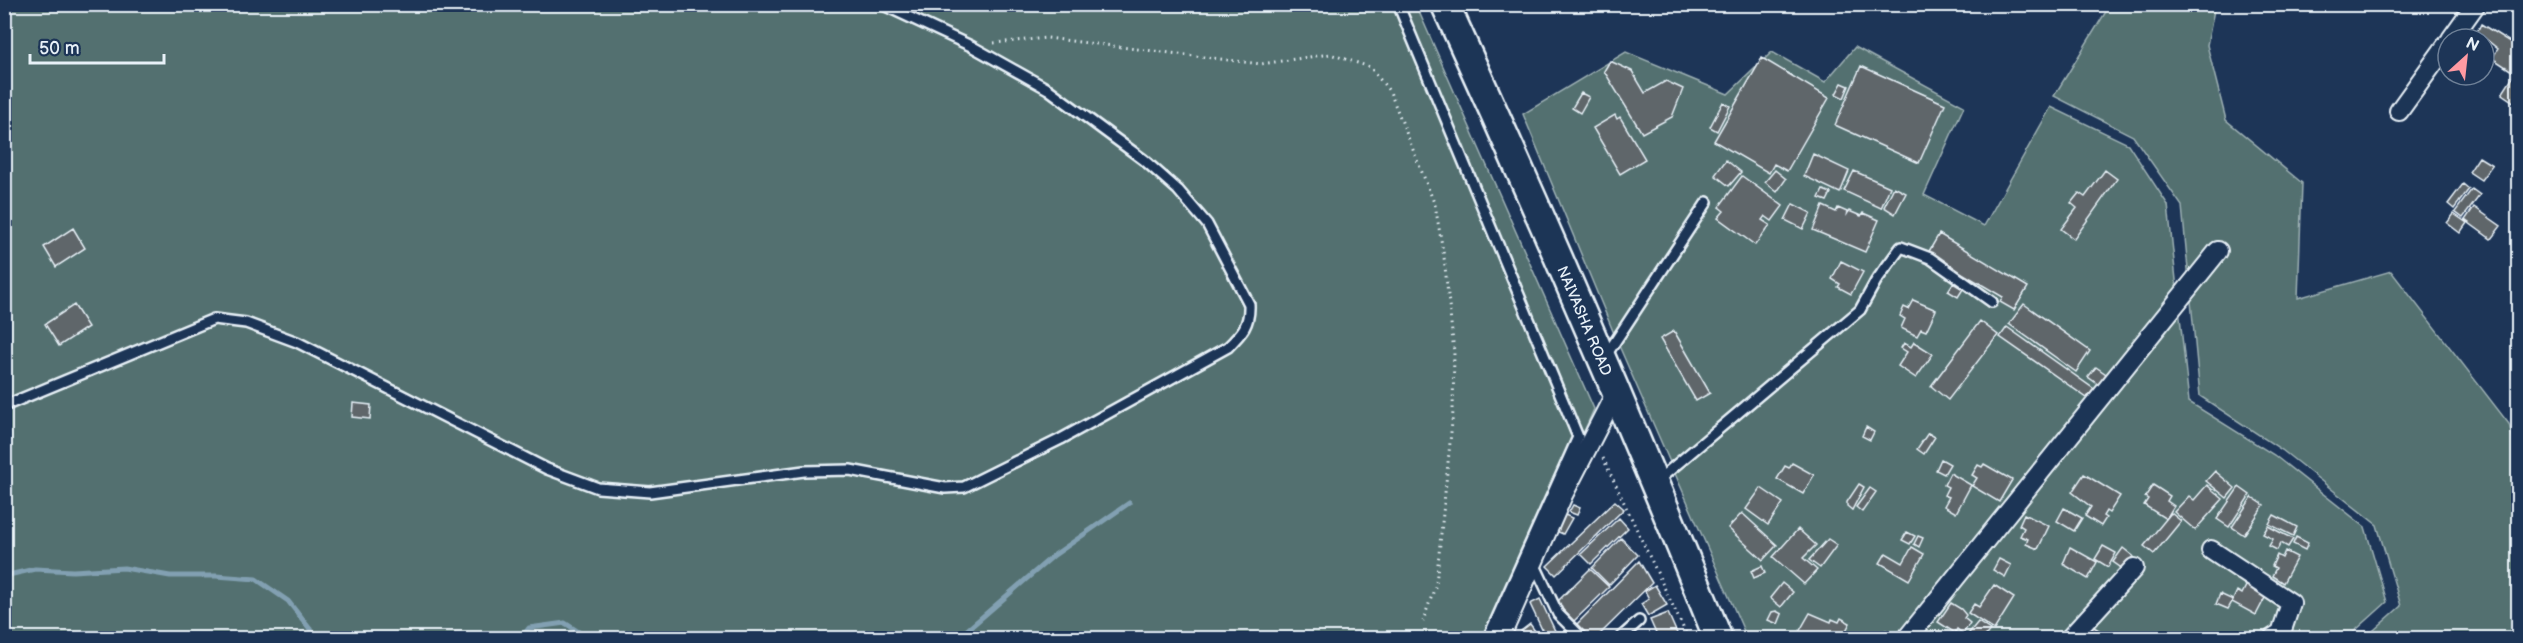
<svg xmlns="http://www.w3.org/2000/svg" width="2523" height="643" viewBox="0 0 2523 643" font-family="'Balsamiq Sans',sans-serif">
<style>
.green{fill:#52706f;stroke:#9db0b4;stroke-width:1.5}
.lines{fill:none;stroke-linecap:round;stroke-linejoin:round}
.stream{stroke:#82a0b2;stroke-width:5}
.building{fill:#5f666b;stroke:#e8f1f8;stroke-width:1.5}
.service-casing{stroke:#e8f1f8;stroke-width:14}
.minor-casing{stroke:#e8f1f8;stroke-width:22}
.secondary-casing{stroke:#e8f1f8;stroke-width:32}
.path{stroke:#e8f1f8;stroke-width:3;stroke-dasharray:1.5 4.5;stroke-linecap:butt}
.service{stroke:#1d3557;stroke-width:9}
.minor{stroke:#1d3557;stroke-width:18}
.secondary{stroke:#1d3557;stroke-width:27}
.labels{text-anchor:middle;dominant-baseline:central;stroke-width:4.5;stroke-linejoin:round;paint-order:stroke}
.street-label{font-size:15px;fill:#e8f1f8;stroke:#1d3557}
</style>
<rect width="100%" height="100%" fill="#1d3557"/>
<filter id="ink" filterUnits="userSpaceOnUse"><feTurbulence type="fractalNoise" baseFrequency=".0167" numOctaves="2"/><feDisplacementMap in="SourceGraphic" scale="12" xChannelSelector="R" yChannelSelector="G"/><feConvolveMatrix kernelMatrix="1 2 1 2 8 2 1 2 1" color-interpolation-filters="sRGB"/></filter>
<g filter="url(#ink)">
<!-- green -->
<path class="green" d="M4,5H1416L1594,409L1492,638H5Z
M2110,5H2215L2207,45L2226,120L2302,183L2298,298L2391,271L2509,424L2518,459V638H2365L2401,606L2377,525L2282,450L2200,396L2182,206L2133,136L2054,96Z
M1855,47L1964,106L1924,195L1984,226L2051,107L2128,144L2168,205L2189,402L2274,455L2365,527L2387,602L2347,638H1747L1620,348L1523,114L1626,52L1728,94L1772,52L1825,82Z"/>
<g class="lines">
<!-- stream -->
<path class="stream" d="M4,576L35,569L73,571L124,568L170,576H216L256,579L288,601L317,638
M521,638L529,628L565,623L588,638
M950,638L966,631L1053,556L1129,503"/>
</g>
<!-- building -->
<path class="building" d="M2481,24L2518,47V69L2514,66L2512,71L2492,58L2498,49L2477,32Z
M1762,58L1829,98L1787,171L1774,164L1769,173L1714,141Z
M1610,61L1632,71L1645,93L1666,81L1683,89L1672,117L1642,133L1604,71Z
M1861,66L1945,104L1919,163L1835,125Z
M2513,77L2518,80V105L2502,94Z
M1842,83L1849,86L1844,98L1836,94Z
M1581,93L1589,97L1580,113L1572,108Z
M1723,102L1730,106L1717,131L1710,127Z
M1615,115L1617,119L1620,117L1645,159L1620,174L1593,128Z
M1813,154L1849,171L1840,193L1804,176Z
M2479,157L2492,165L2481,180L2469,172Z
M1726,160L1741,172L1729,186L1715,175Z
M1775,170L1786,179L1777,192L1765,182Z
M2105,170L2117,179L2074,239L2061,229L2077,208L2071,203L2079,193L2085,197Z
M1854,171L1890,187L1881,208L1844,191Z
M1742,176L1783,206L1772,221L1765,216L1762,220L1770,225L1755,245L1718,218L1724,211L1719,207Z
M2463,184L2469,189L2454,209L2448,204Z
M1894,187L1906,193L1895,214L1884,207Z
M2472,189L2480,195L2463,218L2455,212Z
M1823,190L1831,193L1827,201L1819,198Z
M1793,204L1811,213L1803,229L1785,220Z
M1823,206L1836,212L1838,208L1847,212L1846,216L1849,211L1861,216L1863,213L1879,220L1865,252L1813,230Z
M2474,207L2501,226L2491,239L2465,220Z
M2454,214L2467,223L2460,233L2447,223Z
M73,228L85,248L56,267L44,247Z
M1939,234L2028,287L2014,310L2000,302L2003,297L1928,253Z
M1841,261L1863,272L1851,294L1838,287L1840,284L1832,279Z
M1953,283L1963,289L1958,297L1948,291Z
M1913,300L1936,310L1926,331L1921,329L1917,336L1901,328L1905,319L1900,316L1904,307L1908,309Z
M2024,304L2090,351L2076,372L2009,324Z
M74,305L88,327L59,346L45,324Z
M1980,321L1998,335L1948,400L1931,386Z
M2007,327L2094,389L2087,398L2000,337Z
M1674,331L1710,393L1696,401L1660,339Z
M1914,342L1933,354L1916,378L1898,366L1907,352L1901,348L1904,343L1911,347Z
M2096,367L2106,374L2099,385L2088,377Z
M353,403L371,405L370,419L352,417Z
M1866,427L1874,432L1870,440L1862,436Z
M1928,433L1935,437L1924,454L1917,449Z
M1941,459L1950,464L1944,474L1936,470Z
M1792,463L1814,475L1803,494L1777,479L1785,466L1789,468Z
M1984,464L2012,480L1999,502L1972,486L1977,478L1972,475L1978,465L1982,467Z
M2215,471L2235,488L2227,498L2206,481Z
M1950,473L1971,485L1956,513L1944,506L1949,497L1944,495L1948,487L1944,485Z
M2084,474L2120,496L2109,513L2106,511L2103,516L2106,518L2101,526L2085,516L2091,507L2072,492Z
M1859,484L1864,487L1852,510L1847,506V502Z
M2153,485L2170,496L2167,501L2174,506L2166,519L2144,505L2148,499L2145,497Z
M2207,485L2223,499L2195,530L2174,512L2189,496L2194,500Z
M2239,487L2250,495L2229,527L2217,519Z
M1761,488L1783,503L1768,525L1746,509Z
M1870,488L1876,492L1862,512L1856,507Z
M2252,497L2264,505L2244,535L2232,527Z
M1615,501L1624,509L1556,575L1547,566Z
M1573,505L1580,508L1577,515L1569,512Z
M2064,508L2082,518L2074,531L2057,521Z
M1742,513L1777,545L1763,560L1728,528Z
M2171,513L2181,521L2154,554L2144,546Z
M2024,514L2049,526L2038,549L2026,544L2028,539L2020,536L2024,528L2019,525Z
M1565,515L1572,518L1563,534L1556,531Z
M2274,515L2297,527L2293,536L2269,524Z
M1619,518L1628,528L1591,564L1581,554Z
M2268,526L2293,539L2288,547L2281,543L2277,550L2269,546L2273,539L2263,534Z
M1798,529L1816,545L1803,558L1817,570L1804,584L1773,557Z
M1907,532L1915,536L1910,544L1902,540Z
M1918,536L1923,538L1919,547L1914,544Z
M2296,537L2308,543L2305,550L2293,544Z
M1621,538L1638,555L1609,585L1592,568Z
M1828,539L1837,545L1820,568L1809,560Z
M2103,546L2116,553L2108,567L2095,559Z
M1912,547L1924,554L1909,580L1880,563L1886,553L1903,563Z
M2070,547L2097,562L2088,579L2063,564Z
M2123,548L2133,556L2123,569L2113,562Z
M2285,551L2297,557L2283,583L2272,576L2276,568L2272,566L2277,555L2282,558Z
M1999,559L2011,565L2005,577L1993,570Z
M1639,561L1652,583L1596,638H1590L1576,625Z
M1762,566L1765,573L1754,578L1751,571Z
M1590,569L1609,587L1574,621L1556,603Z
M2249,580L2269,590L2256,615L2232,602L2237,591L2242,594Z
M1782,583L1793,592L1781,607L1770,598Z
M1655,585L1667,605L1648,616L1641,604L1649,599L1645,591Z
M1994,585L2014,598L1994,630L1968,613L1974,604L1979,607Z
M2220,594L2233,600L2228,609L2216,604Z
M1540,599L1556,633L1546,638L1530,604Z
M1951,603L1961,609L1966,615L1964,618L1970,623L1963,634L1957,629L1955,633L1938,622Z
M1776,611L1782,614L1778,624L1768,620L1772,612Z
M1668,613L1679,638H1658L1650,620Z
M1810,613L1831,622L1832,619L1839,622L1841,618L1850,623L1842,638H1807L1798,634Z
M1978,622L1990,630L1984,638H1965Z
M1530,624L1540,638H1526L1521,631Z
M2089,624L2110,637L2109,638L2081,637Z
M1886,630L1896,638H1881L1879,637Z"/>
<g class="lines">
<!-- service casing -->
<g class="service-casing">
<path id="service" d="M1398,4L1578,437L1488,638
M1605,357L1707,202
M4,406L214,319L246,323L297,342L547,469L598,488L650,492L804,471L850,470L945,488L964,487L1061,439L1228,347C1242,333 1250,325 1249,304L1207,224L1178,190L1144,160L1048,89L971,46L881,4
M1657,481L1860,310L1876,281L1901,247L1930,258L1992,302
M1534,563L1558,614L1582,638
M1620,638L1639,621"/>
</g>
<!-- minor casing -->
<g class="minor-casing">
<path id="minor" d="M2451,39L2476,4
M2399,111L2448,43
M2211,550L2291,603L2281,633L2273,638
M1500,638L1563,495L1615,394
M1907,638L2218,251
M2070,638L2134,568"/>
</g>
<!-- secondary casing -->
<g class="secondary-casing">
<path id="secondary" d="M1445,4C1541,214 1632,425 1718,638"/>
</g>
<!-- path -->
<path class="path" d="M994,43L1047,38L1261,64L1330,54L1370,67L1390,92L1435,205L1444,257L1454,352L1453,412L1436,584L1423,621
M1603,458L1688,638"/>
<!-- service -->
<use href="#service" class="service"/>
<!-- minor -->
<use href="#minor" class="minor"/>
<!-- secondary -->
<use href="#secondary" class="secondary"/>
</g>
</g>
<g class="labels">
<!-- street labels -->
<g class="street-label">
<text transform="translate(1584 321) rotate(67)">NAIVASHA ROAD</text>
</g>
</g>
<!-- margin -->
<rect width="2523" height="643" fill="none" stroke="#1d3557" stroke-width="24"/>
<rect x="12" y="12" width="2499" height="619" fill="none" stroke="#e8f1f8" stroke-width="2" filter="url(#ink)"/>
<!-- north arrow -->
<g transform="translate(2466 57) rotate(27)"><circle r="28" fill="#1d3557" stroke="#6e8097" stroke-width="1.5"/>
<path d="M0-4.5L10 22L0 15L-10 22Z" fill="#ff9aa2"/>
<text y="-9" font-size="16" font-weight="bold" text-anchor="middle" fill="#e8f1f8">N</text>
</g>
<!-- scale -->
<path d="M30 54v9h134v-9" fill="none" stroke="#e8f1f8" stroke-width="3"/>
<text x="39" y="54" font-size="18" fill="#e8f1f8" stroke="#1d3557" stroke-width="4.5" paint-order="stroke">50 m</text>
</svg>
